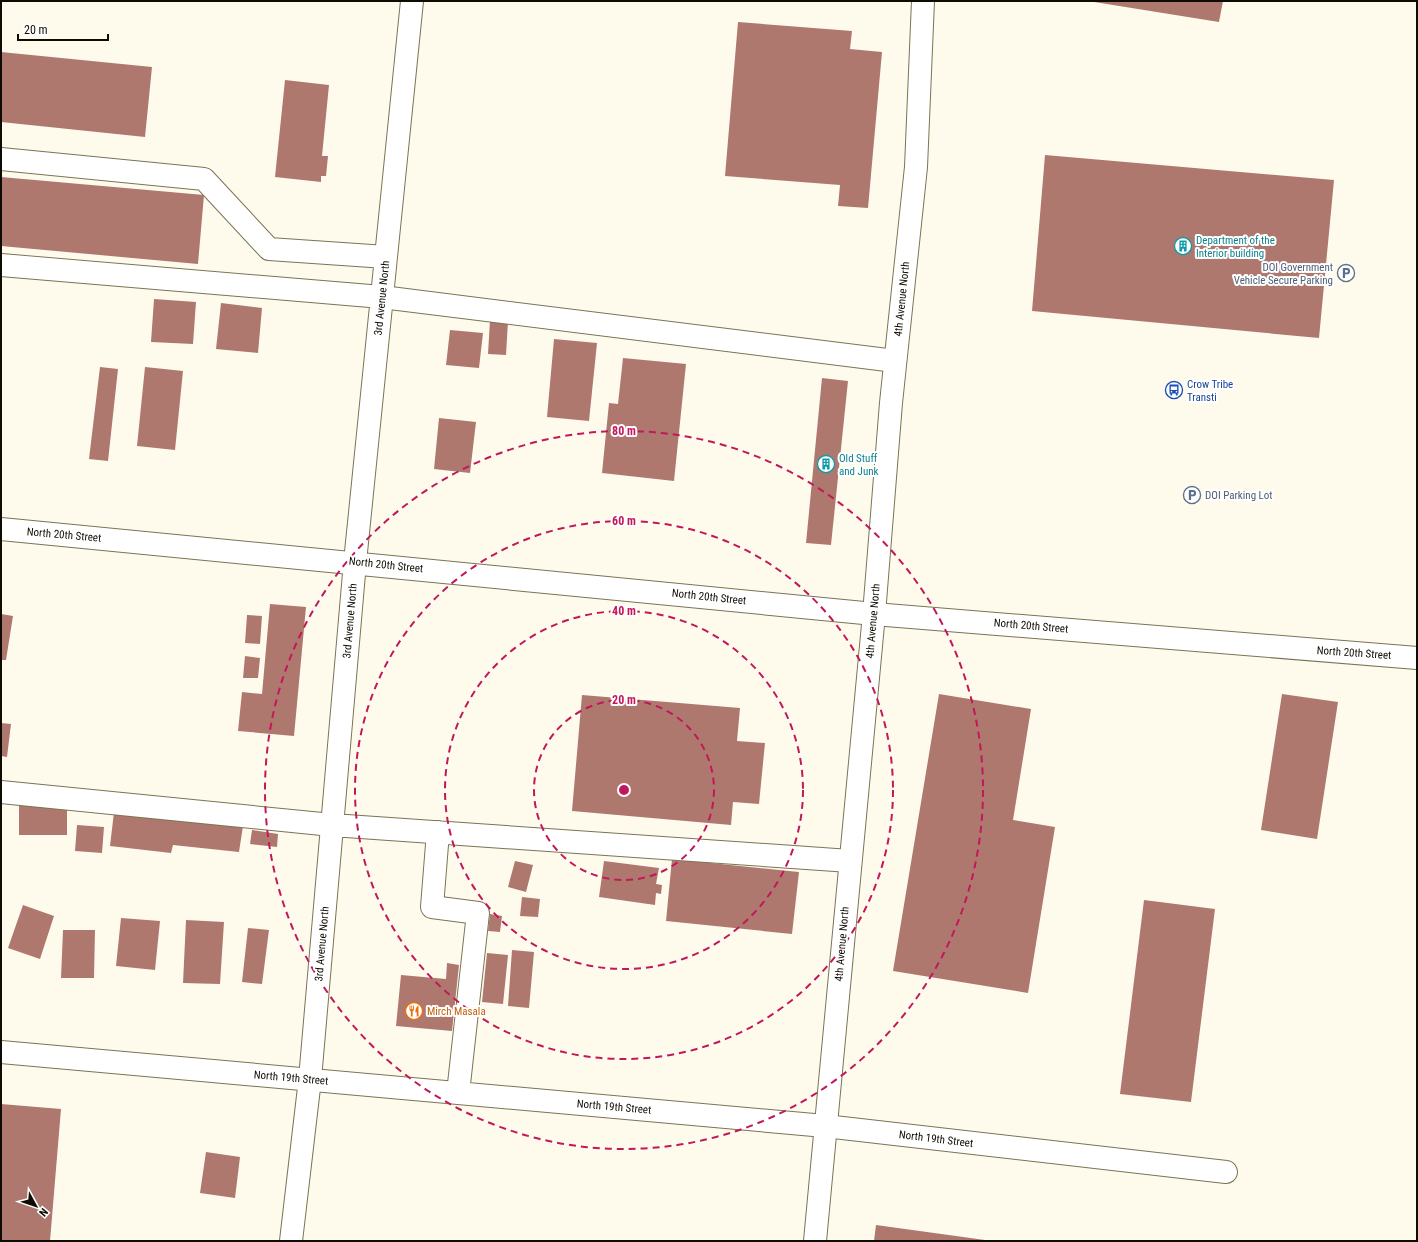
<svg xmlns="http://www.w3.org/2000/svg" width="1418" height="1242" viewBox="0 0 1418 1242" font-family="'Roboto Condensed',sans-serif">
<style>
.building{fill:#af786f}
.lines{fill:none;stroke-linecap:round;stroke-linejoin:round}
.minor-casing{stroke:#7a7453;stroke-width:24}
.major-casing{stroke:#7a7453;stroke-width:24}
.minor{stroke:#fff;stroke-width:22}
.major{stroke:#fff;stroke-width:22}
.ring{fill:none;stroke:#c2185b;stroke-width:2;stroke-dasharray:7 5}
.labels{text-anchor:middle;dominant-baseline:central;stroke-width:4;stroke-linejoin:round;paint-order:stroke}
.culture-label{font-size:11px;fill:#0d838f;stroke:#fff;text-anchor:start}
.service-label{font-size:11px;fill:#4e5e75;stroke:#fff;text-anchor:end}
.street-label{font-size:11px;fill:#0e0b02;stroke:#fff}
.transit-label{font-size:11px;fill:#164399;stroke:#fff;text-anchor:start}
.food-label{font-size:11px;fill:#c56008;stroke:#fff;text-anchor:start}
.centre{fill:#c2185b;stroke:#fff;stroke-width:2}
.ring-label{font-size:12px;text-anchor:middle;font-weight:bold;fill:#c2185b;stroke:#fff;stroke-width:4;stroke-linejoin:round;paint-order:stroke}
</style>
<rect width="100%" height="100%" fill="#fefbed"/>
<!-- building -->
<path class="building" d="M1088,1H1223L1219,22Z
M738,22L852,31L850,49L882,52L868,208L838,206L840,185L725,176Z
M1,52L152,67L145,137L1,122Z
M285,80L329,85L322,156H328L326,176H321V182L275,177Z
M1045,155L1334,180L1319,338L1032,311Z
M1,177L204,195L198,264L1,246Z
M154,299L196,302L193,344L151,342Z
M221,303L262,308L258,353L216,349Z
M490,320L508,321L506,355L488,354Z
M450,330L483,333L479,368L446,365Z
M554,339L597,343L589,421L547,417Z
M623,358L686,364L674,481L602,473L609,403L618,404Z
M100,367L118,369L108,461L89,459Z
M145,367L183,371L175,450L137,446Z
M822,378L848,381L831,545L806,543Z
M439,418L476,422L470,473L434,469Z
M270,604L306,607L294,736L238,731L242,692L262,694Z
M1,614L13,616L6,660H1Z
M247,615L262,616L260,644L245,643Z
M245,656L260,658L258,678H243Z
M939,694L1031,709L1013,820L1055,827L1028,993L893,971Z
M1282,694L1338,702L1317,839L1261,830Z
M582,695L740,708L737,741L765,743L759,804L733,802L731,825L572,811Z
M1,723L11,724L7,757L1,756Z
M19,804H67V835H19Z
M114,812L243,826L239,852L173,845L171,853L110,846Z
M77,825L104,827L102,853L75,851Z
M252,830L278,834L277,847L250,844Z
M672,859L799,872L792,934L666,921Z
M515,861L533,865L526,892L508,887Z
M604,861L659,868L656,884L662,885L661,894L656,893L655,905L599,897Z
M522,897L540,899L538,917L520,916Z
M1144,900L1215,909L1191,1102L1120,1094Z
M23,905L54,916L40,959L8,948Z
M490,914L502,916L500,932L488,931Z
M121,918L160,921L155,970L116,966Z
M186,920L224,922L220,984L183,983Z
M248,928L269,930L262,984L242,982Z
M63,930H95L94,978H61Z
M512,950L534,952L529,1008L508,1006Z
M487,953L508,955L503,1004L482,1002Z
M447,963L459,965L452,1031L396,1026L401,975L446,979Z
M1,1104L61,1109L50,1241H1Z
M206,1152L240,1157L235,1198L200,1193Z
M876,1225L985,1240V1241H874Z"/>
<g class="lines">
<!-- minor casing -->
<g class="minor-casing">
<path id="minor" d="M1,159L204,179L269,249L386,257
M1,265L382,297L895,361
M1,529L874,614L1417,658
M1,792L332,825L850,861
M438,832L432,907L478,913L458,1093
M1,1052L825,1126L1226,1172
M291,1241L310,1079L355,562L412,1"/>
</g>
<!-- major casing -->
<g class="major-casing">
<path id="major" d="M815,1241L874,614L891,403L916,167L923,1"/>
</g>
<!-- minor -->
<use href="#minor" class="minor"/>
<!-- major -->
<use href="#major" class="major"/>
</g>
<!-- distance rings -->
<g class="ring">
<circle cx="624" cy="790" r="90"/>
<circle cx="624" cy="790" r="179"/>
<circle cx="624" cy="790" r="269"/>
<circle cx="624" cy="790" r="359"/>
</g>
<!-- icons -->
<defs>
<g id="building-ring" transform="scale(0.9)"><circle r="9.5" fill="#fff" stroke="#0f9aa8" stroke-width="1.5"/><path d="M-4-6H4V6H1V3H-1V6H-4ZM-2.5-4.3h1.7v1.8h-1.7ZM.8-4.3h1.7v1.8H.8ZM-2.5-1h1.7V.8h-1.7ZM.8-1h1.7V.8H.8Z" fill="#0f9aa8"/></g>
<g id="parking-ring" transform="scale(0.9)"><circle r="9.5" fill="#fff" stroke="#5c6f8a" stroke-width="1.5"/><path d="M-3.5-5.5H1a3.5 3.5 0 0 1 0 7H-1V5.5H-3.5ZM-1-3.4V-.6H.8a1.4 1.4 0 0 0 0-2.8Z" fill="#5c6f8a"/></g>
<g id="bus-ring" transform="scale(0.9)"><circle r="9.5" fill="#fff" stroke="#1a4fb4" stroke-width="1.5"/><path d="M-5-6H5V4H4V6H2V4H-2V6H-4V4H-5ZM-3.5-4V0h7V-4ZM-3.5 1.2v1.5H-2V1.2ZM2 1.2v1.5H3.5V1.2Z" fill="#1a4fb4"/></g>
<g id="restaurant-ring" transform="scale(0.9)"><circle r="9.5" fill="#fff" stroke="#e8710a" stroke-width="1.5"/><path d="M-5-6h1v4h1v-4h1v4h1v-4h1v5L-1.5 .5V6h-2V.5L-5-1ZM5-6V6H3V1.5H1.5Q1.5-4 5-6Z" fill="#e8710a"/></g>
</defs>
<g fill-rule="evenodd">
<use href="#building-ring" x="1183" y="246"/>
<use href="#parking-ring" x="1346" y="273"/>
<use href="#bus-ring" x="1174" y="390"/>
<use href="#building-ring" x="826" y="464"/>
<use href="#parking-ring" x="1192" y="495"/>
<use href="#restaurant-ring" x="414" y="1011"/>
</g>
<g class="labels">
<!-- culture labels -->
<g class="culture-label">
<text x="1196" y="240">Department of the<tspan x="1196" dy="13">Interior building</tspan></text>
<text x="839" y="458">Old Stuff<tspan x="839" dy="13">and Junk</tspan></text>
</g>
<!-- service labels -->
<g class="service-label">
<text x="1333" y="267">DOI Government<tspan x="1333" dy="13">Vehicle Secure Parking</tspan></text>
<text x="1205" y="495" text-anchor="start">DOI Parking Lot</text>
</g>
<!-- street labels -->
<g class="street-label">
<text transform="translate(382 298) rotate(-84)">3rd Avenue North</text>
<text transform="translate(902 299) rotate(-84)">4th Avenue North</text>
<text transform="translate(64 535) rotate(5)">North 20th Street</text>
<text transform="translate(386 565) rotate(6)">North 20th Street</text>
<text transform="translate(709 597) rotate(6)">North 20th Street</text>
<text transform="translate(350 621) rotate(-85)">3rd Avenue North</text>
<text transform="translate(873 621) rotate(-85)">4th Avenue North</text>
<text transform="translate(1031 626) rotate(5)">North 20th Street</text>
<text transform="translate(1354 653) rotate(4)">North 20th Street</text>
<text transform="translate(322 944) rotate(-85)">3rd Avenue North</text>
<text transform="translate(842 944) rotate(-85)">4th Avenue North</text>
<text transform="translate(291 1078) rotate(5)">North 19th Street</text>
<text transform="translate(614 1107) rotate(5)">North 19th Street</text>
<text transform="translate(936 1139) rotate(7)">North 19th Street</text>
</g>
<!-- transit labels -->
<g class="transit-label">
<text x="1187" y="384">Crow Tribe<tspan x="1187" dy="13">Transti</tspan></text>
</g>
<!-- food labels -->
<g class="food-label">
<text x="427" y="1011">Mirch Masala</text>
</g>
</g>
<circle cx="624" cy="790" r="6" class="centre"/>
<g class="ring-label">
<text x="624" y="435">80 m</text>
<text x="624" y="525">60 m</text>
<text x="624" y="615">40 m</text>
<text x="624" y="704">20 m</text>
</g>
<!-- border -->
<rect width="1418" height="1242" fill="none" stroke="#0e0b02" stroke-width="4"/>
<!-- north arrow -->
<g transform="translate(36 1206) rotate(130)" stroke="#ffffff" stroke-width="3" paint-order="stroke">
<path d="M0-3L7 15L0 10L-7 15Z" fill="#0e0b02"/>
<text y="-6" font-size="11" font-weight="bold" text-anchor="middle" fill="#0e0b02">N</text>
</g>
<!-- scale -->
<path d="M18 34v6h90v-6" fill="none" stroke="#0e0b02" stroke-width="2"/>
<text x="24" y="34" font-size="12" fill="#0e0b02" stroke="#ffffff" stroke-width="3" paint-order="stroke">20 m</text>
</svg>
